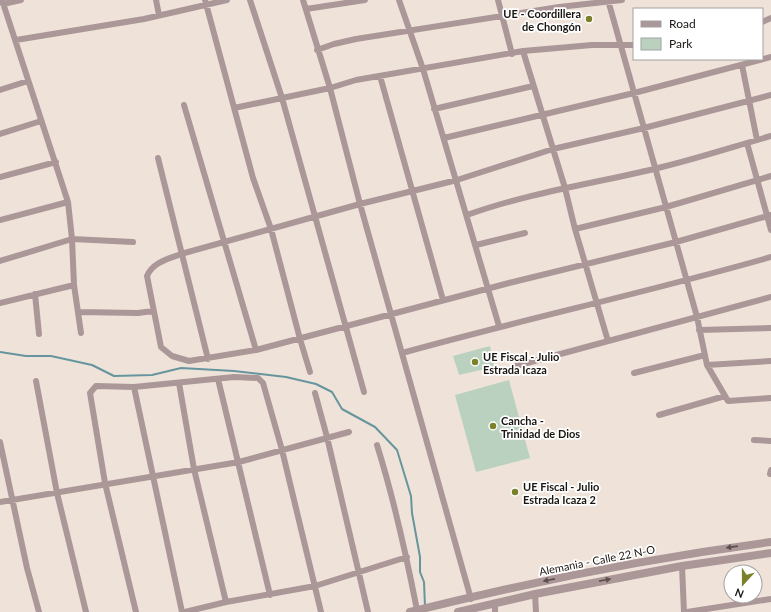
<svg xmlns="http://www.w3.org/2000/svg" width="771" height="612" viewBox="0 0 771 612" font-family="Lato,sans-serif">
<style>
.green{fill:#b9d1be}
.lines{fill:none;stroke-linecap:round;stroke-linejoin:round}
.stream{stroke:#66959e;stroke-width:2}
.minor{stroke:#ab9798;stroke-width:6}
.tertiary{stroke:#ab9798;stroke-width:8}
.oneway{fill:#5b504e}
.poi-dot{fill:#7b802b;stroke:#fff;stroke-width:1.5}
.labels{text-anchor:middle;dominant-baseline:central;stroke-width:3.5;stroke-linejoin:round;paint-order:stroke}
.poi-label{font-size:11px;font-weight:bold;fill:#191511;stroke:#fff;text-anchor:start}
.street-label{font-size:11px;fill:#191511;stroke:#fff}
</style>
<rect width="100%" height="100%" fill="#efe3d9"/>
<!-- green -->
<path class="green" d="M490,346L494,367L459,375L453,356Z
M509,380L530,458L476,472L455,395Z"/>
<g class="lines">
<!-- stream -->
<path class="stream" d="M0,352L26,356H51L92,365L114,376L152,375L181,368L234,371L286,377L316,384L332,392L342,409L375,427L397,450L411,496L412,513L420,557V572L424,582L425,607"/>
<!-- minor -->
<path class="minor" d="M2,0L68,202L72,239L74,285L81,333
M156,0L159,15
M205,0L253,178L271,229L300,339L310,372
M250,0L282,98L364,392
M303,0L330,88L360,204L471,599
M399,0L423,69L499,326
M498,0L512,54
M608,0L676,242L697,317L707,365L728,401L771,398
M3,4L21,0
M306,9L365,0
M762,22L771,18
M16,40L144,19L227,0
M317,50L334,44L356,39L559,7L622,0
M523,51L565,188L575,229L608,341
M742,65L757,140
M380,76L443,300
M0,90L28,81
M771,95L644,128L553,149L457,180L360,204L181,254C168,259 153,262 147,276L161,347L172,356L189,361L256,350L509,283L676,242L771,215
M184,105L256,350
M234,108L330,88L356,80L523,51L592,45H634
M434,109L533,86
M0,134L41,121
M444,138L634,93L771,57
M747,143L771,230
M158,158L208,359
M0,177L56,162
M467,215C528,193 591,184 654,169C693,160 732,147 771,136
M0,220L68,202
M575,229L666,207L771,176
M476,245L525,233
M0,261L72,239L133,242
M35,294L39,334
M0,303L74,285
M78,312L138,313L153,311
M699,330L771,328
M402,353C524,319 649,292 771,257
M707,365L771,361
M516,366L771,297
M634,373L705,355
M218,379L270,595
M36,381L57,493L86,612
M179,383L194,469L226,602
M134,387L96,386L90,393L105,483L136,612
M315,393L327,437L368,612
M659,415L725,396
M754,440L771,441
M0,442L27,568L39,612
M377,445C394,499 406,554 417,610
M770,474L771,470
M0,502L239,462L349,432
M682,566L684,612
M535,594L536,612
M495,603V612
M182,612L134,387L234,377L258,378L263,383L282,450L321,612
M185,612L226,602L315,586L407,557
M687,612L771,599"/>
<!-- tertiary -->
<path class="tertiary" d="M410,612C529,582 650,558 771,542
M458,612L535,594L682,566L771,553"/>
</g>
<!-- one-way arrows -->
<defs><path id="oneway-solid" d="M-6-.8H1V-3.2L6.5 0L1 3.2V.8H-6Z"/></defs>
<g class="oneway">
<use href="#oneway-solid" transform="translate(732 547) rotate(172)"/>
<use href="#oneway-solid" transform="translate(549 580) rotate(169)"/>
<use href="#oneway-solid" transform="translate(605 580) rotate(-11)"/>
</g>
<!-- markers -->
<g class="poi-dot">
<circle cx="589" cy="19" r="4"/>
<circle cx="475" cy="362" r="4"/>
<circle cx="493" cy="426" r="4"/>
<circle cx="515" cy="492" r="4"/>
</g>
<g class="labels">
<!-- poi labels -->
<g class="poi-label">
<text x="581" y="13" text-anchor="end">UE - Coordillera<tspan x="581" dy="13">de Chongón</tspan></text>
<text x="483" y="356">UE Fiscal - Julio<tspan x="483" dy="13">Estrada Icaza</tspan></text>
<text x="501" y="420">Cancha -<tspan x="501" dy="13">Trinidad de Dios</tspan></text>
<text x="523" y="486">UE Fiscal - Julio<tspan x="523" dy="13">Estrada Icaza 2</tspan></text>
</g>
<!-- street labels -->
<g class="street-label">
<text transform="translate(597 560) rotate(-11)">Alemania - Calle 22 N-O</text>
</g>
</g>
<!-- legend -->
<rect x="633" y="8" width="130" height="52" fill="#ffffff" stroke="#a3a1a0"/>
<rect x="641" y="21" width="20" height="6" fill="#ab9798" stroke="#a3a1a0"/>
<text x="669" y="28" font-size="12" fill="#191511">Road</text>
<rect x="641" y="38" width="20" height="12" fill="#b9d1be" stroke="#a3a1a0"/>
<text x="669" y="48" font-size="12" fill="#191511">Park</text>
<!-- north arrow -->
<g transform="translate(743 584) rotate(201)"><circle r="19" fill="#ffffff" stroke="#a3a1a0"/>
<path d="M0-3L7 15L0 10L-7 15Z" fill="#7b802b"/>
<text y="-6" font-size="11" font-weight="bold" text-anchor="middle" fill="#191511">N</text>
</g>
</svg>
